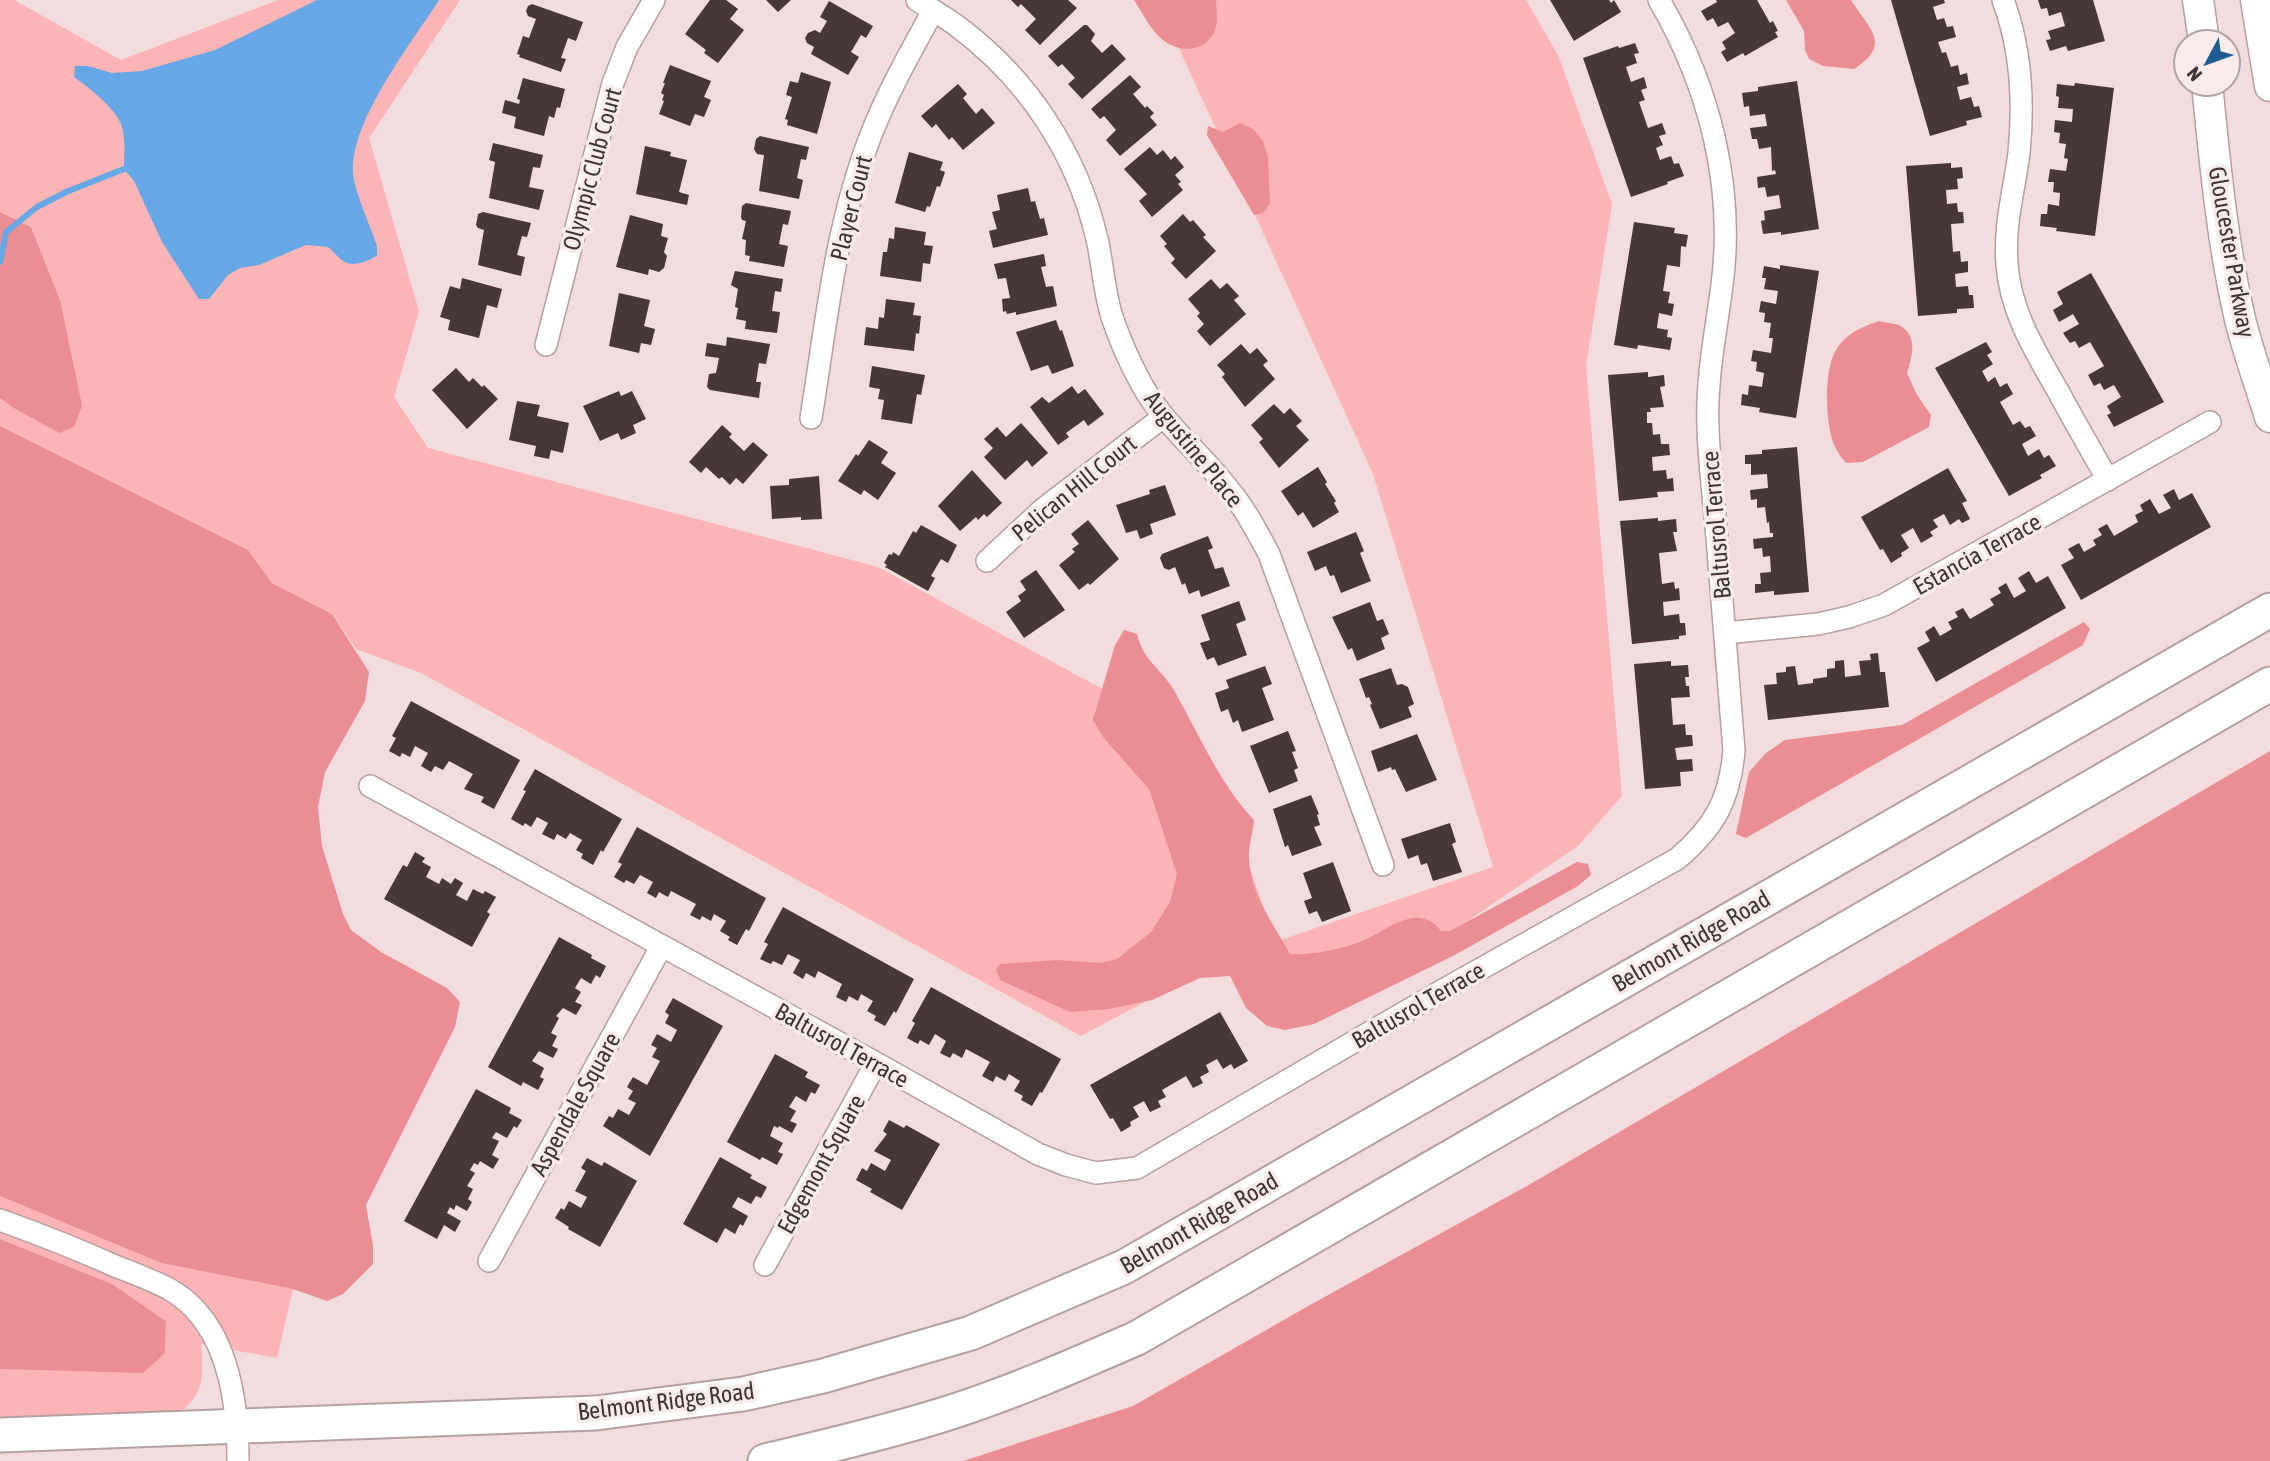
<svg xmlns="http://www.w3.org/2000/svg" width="2270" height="1461" viewBox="0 0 2270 1461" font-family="'Asap Condensed',sans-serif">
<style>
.green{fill:#fcb4b6}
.forest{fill:#eb8e93}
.water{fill:#66a8e6}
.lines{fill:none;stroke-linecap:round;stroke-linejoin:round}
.stream{stroke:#66a8e6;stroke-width:6}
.building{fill:#473737}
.street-casing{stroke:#b4a0a0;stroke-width:24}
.secondary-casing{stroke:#b4a0a0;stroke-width:33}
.primary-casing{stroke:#b4a0a0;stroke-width:37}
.street{stroke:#fff;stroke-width:21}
.secondary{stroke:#fff;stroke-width:30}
.primary{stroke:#fff;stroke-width:33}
.labels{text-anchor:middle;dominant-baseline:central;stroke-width:7;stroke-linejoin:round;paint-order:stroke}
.street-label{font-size:24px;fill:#3e3636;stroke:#fcebeb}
</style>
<rect width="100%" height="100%" fill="#f2dcdd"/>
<!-- green -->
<path class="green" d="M0,0H14L121,60L278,0H460L369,138L419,311L394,397L428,448L878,567L1198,741L1226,797L1275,942L1493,867L1373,474L1157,0H1526L1558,55L1612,204L1586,366L1622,796L1578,846L1392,972L1205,970L1081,1036L421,673L356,649L332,614L272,583L248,550L0,426V398L12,407L60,300L31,227L0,212Z
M0,1196L161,1263L293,1289L277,1358L201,1344C204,1380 204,1400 169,1418L0,1424V1369L58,1370L165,1353L166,1321L112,1284L0,1239Z"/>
<!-- forest -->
<path class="forest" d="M1134,0H1216C1216,8 1218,19 1216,27C1209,51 1181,55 1163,40C1151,31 1142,12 1134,0Z
M1786,0H1851C1869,29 1893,44 1854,69L1823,66L1809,59L1805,50L1804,31Z
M1240,123L1253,129L1263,141L1268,157L1270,203L1263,213L1254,215L1207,135L1208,126L1223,132Z
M0,212L31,227L60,300L82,406L74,427L59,433L12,407L0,398Z
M1879,321C1885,323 1896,323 1901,326C1918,337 1912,357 1907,373L1917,395L1931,415L1929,427L1863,462L1846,463C1840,456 1835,449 1832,439C1825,415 1823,362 1841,343C1851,331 1865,326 1879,321Z
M0,426L248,550L272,583L332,614L369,672L365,701L325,772L318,807L322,846L343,914L351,930L381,952L447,988L460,1002L455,1027L366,1205L373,1246V1264L343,1294L327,1301L293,1289L161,1263L0,1196Z
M2084,622L2090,629L2083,645L1746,838L1736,834L1749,772L1766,753L1785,740L1902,725Z
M1124,630L1137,634C1143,661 1162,669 1175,692C1200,736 1219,783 1254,820C1253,833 1248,847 1249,859C1250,893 1274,925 1290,954C1312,955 1339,950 1360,942C1386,932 1418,900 1441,931H1450L1577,862L1588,864L1591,875L1578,886L1453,956L1314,1024L1285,1030L1267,1026L1246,1008L1230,976L1200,978L1152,1000L1109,1009L1070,1012L1000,980L996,970L1000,964L1057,960L1101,963L1117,959L1151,932L1170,902L1177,874L1149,789L1103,737L1093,720L1115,645Z
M2270,751V1461H963L1133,1406L1310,1305L1527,1186Z
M0,1239L112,1284L166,1321L165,1353L143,1373L0,1369Z"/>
<!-- water -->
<path class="water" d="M317,0H439C411,44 350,121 353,173C354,191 371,227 377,246V255C370,261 354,267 345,262C338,259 334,251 328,247L306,245L259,265L240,268L228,275L209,299H199L162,242L134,181L124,169C124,155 126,137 121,124C115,108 88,87 74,77L75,66H88L112,73L142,71L215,50Z"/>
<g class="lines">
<!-- stream -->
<path class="stream" d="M0,262L6,232L37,207L66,192L124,169"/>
</g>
<!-- building -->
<path class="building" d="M710,0H726L738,9L730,19L744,30L718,63L704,53L706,50L685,34Z
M766,0H791L778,12Z
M1011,0H1068L1077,8L1040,45L1025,30L1036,19L1021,4L1018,7Z
M1550,0H1609L1611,3L1614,0L1621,12L1574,41Z
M1716,0H1757L1770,23L1773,21L1778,31L1775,32L1778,37L1745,56L1743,53L1727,62L1721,52L1726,49L1722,42L1735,33L1728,22L1718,27L1713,18L1707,21L1701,11L1717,2Z
M1891,0H1944L1945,3L1933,7L1937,20L1944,18L1947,27L1953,26L1956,37L1938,42L1942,53L1946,52L1951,67L1958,65L1960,75L1967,73L1969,84L1957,87L1960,100L1971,97L1974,107L1979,106L1982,117L1966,121L1967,125L1930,136Z
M2038,0H2093L2105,41L2068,51L2066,46L2050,51L2046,40L2051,39L2048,31L2065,26L2061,12L2049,16L2047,8L2041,9Z
M829,1L873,26L866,38L861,35L851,52L859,57L848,75L811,54L814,47L807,43L805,38L808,33L815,30L820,33L827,21L820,17Z
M532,4L583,22L576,41L568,38L561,58L566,59L561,72L519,57L520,55L517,54L523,36L529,38L536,19L528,16L526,11L528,6Z
M1084,25H1087L1095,34L1091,41L1102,53L1112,44L1126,59L1082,99L1068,84L1075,78L1062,64L1058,67L1048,56Z
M1635,43L1639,53L1634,54L1637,63L1626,67L1631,82L1644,77L1647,88L1641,90L1645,100L1639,102L1648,128L1662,123L1666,134L1659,136L1663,145L1656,148L1660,160L1671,156L1674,164L1679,163L1684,176L1667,182L1668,184L1631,197L1583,58L1618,46L1619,48Z
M670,65L711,81L704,97L711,100L704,117L695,114L690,126L659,114L664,101L662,100L664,95L661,93L665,83H663Z
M801,72L831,82L817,134L787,125L788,120L785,119L792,97L786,95L790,81L798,83Z
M1130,75L1141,87L1133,94L1145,108L1147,106L1154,113L1150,117L1157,125L1120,156L1106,140L1116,130L1104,116L1100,119L1091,109Z
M523,78L565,89L560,108L557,107L554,118L549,116L544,136L514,128L516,117L502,113L505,100L519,104L520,100L517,99Z
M1797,81L1819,229L1781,235V232L1763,234L1761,221L1765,220L1764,211L1781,208L1779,195L1767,197L1765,187L1758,188L1757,177L1776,174L1775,170L1772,171L1771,147L1759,149L1757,139H1752L1750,128L1767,126L1765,114L1750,116L1749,106L1744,107L1742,93L1758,91V87Z
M2075,83L2114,88L2095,236L2056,231L2057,228L2040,226L2041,214H2047L2048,204L2059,206L2060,193L2053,192L2054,182H2048L2050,169L2066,171L2068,159L2064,158L2066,144L2059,143L2060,133L2054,132L2055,120L2072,122L2073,109L2058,108L2059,97L2056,96L2057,84L2074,86Z
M958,84L967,94L963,98L976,114L982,108L995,123L963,150L952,137L949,140L936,124L932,128L921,116Z
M760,136L809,147L806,160L801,159L797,178L803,180L799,199L759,191L764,155L757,154L754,149L756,139Z
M493,143L543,155L540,168L533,167L529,187L544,190L539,210L489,198L495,162L489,160Z
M645,146L671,152L670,156L687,160L679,192L689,195L687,205L636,194Z
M1150,147L1157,155L1163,150L1171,160L1175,156L1184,167L1175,175L1181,182L1178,184L1183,190L1152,217L1139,201L1147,194L1124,169Z
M909,152L943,162L940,170L945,172L940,187L937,186L930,207L927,206L925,212L895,203Z
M1951,163V168L1962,167L1963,178L1957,179L1958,189L1946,190L1947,204L1957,203L1958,212H1963L1964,223L1951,224L1953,252L1960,251L1961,262L1968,261V272L1955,274L1956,287L1968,286L1969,295H1973L1974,308L1957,309V313L1918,316L1906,166Z
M1028,188L1031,202L1035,201L1040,219L1044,218L1048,235L993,248L989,231L997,229L992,212L1000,210L997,195Z
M746,203L791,211L788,225L783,224L779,244L788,246L784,267L749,261L750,256L745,255L746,240L742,239L746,221L742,220L741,217L742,206Z
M483,212L531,223L527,237L522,236L517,255L525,257L521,276L478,265L484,230L478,228L476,225L478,214Z
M1183,214L1190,222L1193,220L1206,235L1203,237L1216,251L1186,279L1171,263L1175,259L1164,246L1167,244L1160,236Z
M630,215L663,224L661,236L668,238L664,252L667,256L664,268L659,272L649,269L648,275L616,267Z
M1634,222L1675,228L1674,233L1688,235L1686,247L1681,246L1680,267L1667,265L1663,291L1670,292L1668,303L1674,304L1672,316L1659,313L1657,328L1668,330L1667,337L1672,338L1670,350L1638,345L1637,349L1614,345Z
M895,227L926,232L924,245L933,246L930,264L923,263L921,282L880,276L883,252H887L889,238L894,239Z
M1044,254L1046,266L1041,267L1046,287L1053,286L1057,306L1016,315V312L1007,314L1006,311L1003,312L1002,299L1010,298L1006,278L998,279L994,264Z
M1780,265L1819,271L1796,418L1759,412L1760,408L1741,405L1742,394L1748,395L1749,385L1762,387L1764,373L1756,371L1757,362L1751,361L1753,350L1771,353L1773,338H1769L1771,323L1764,322L1765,313L1759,312L1761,301L1776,304L1778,291L1764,289L1766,278H1762L1764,266L1780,269Z
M735,271L783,279L781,292L775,291L772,311L780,312L777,333L745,329L746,321L736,319L738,308L735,307L738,289L731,285Z
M2091,273L2164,402L2114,427L2107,415L2111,413L2107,406L2121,397L2114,385L2104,390L2100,383L2094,386L2088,375L2104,366L2090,342L2079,348L2075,341L2070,343L2063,333L2079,324L2073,314L2059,322L2053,310L2063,304L2057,292Z
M462,278L502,289L497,308L487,305L479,338L448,330L450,320L440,317L450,286L460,289Z
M1211,279L1220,289L1227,283L1239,296L1234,300L1246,314L1210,346L1197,331L1204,324L1197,316L1200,313L1188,299Z
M619,293L650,300L644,326L655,329L651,345L641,343L639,353L609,346Z
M886,299L915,303L913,315L921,316L919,334L916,333L914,351L864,345L866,327L878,329L879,317L884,318Z
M1056,320L1060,331L1062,330L1074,366L1052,374L1048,365L1031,371L1016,332Z
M727,337L770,344L766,364L759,363L756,382H761L759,398L710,390L707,387L709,374L716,373L719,358L705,356L707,343L726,346Z
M1986,342L1992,352L1987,355L1993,364L1982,371L1988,382L1995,377L2000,387L2007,383L2013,394L2000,402L2013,425L2020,421L2025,428L2030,426L2036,436L2022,444L2028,456L2039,449L2044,458L2049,455L2056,466L2040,475L2042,478L2009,496L1935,368Z
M1241,344L1250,354L1257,348L1268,361L1263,365L1275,379L1245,407L1222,377L1225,374L1217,365Z
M872,366L925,375L921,395L917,394L912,424L881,419L884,400L878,399L880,389L869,387Z
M456,368L469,382L473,378L482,387L484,385L498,399L467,429L432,390Z
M1648,372V377L1664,375L1665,386L1660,387L1664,407L1650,408L1651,412H1647V423H1652L1653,435L1660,434L1661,444H1669L1670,455L1652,457L1653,471L1666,470L1667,479L1673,478L1674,491L1657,492L1658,497L1619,501L1608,375Z
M1072,386L1078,394L1085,389L1104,414L1088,426L1084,420L1066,433L1069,437L1058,445L1030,407L1042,397L1049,403Z
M619,391L621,396L632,391L646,419L633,425L636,433L621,440L618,433L600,441L583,406Z
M517,401L540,405L537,416L569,423L563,453L551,450L549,459L534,456L536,446L509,440Z
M1274,404L1284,414L1290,408L1302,421L1296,426L1309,440L1279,468L1259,442L1263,439L1251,425Z
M1021,423L1048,453L1032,467L1027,460L1005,480L984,457L993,448L984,439L997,427L1006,437Z
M722,425L732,434L729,437L744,451L753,442L768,455L743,484L736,478L730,485L722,477L719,479L706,467L701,473L689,462Z
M869,440L888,452L881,463L896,473L878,500L864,490L861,495L838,481L856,454L858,456Z
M1797,447L1809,592L1774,595V591L1755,593V584H1761L1760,573L1771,572L1770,556L1763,557L1762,548L1754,549L1753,539L1773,537V533H1770L1769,522L1767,523L1765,507L1757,508V499L1751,500L1750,490L1768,488L1767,474L1751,475V464H1745V455L1762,454V450Z
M1318,467L1327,482L1325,484L1336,501L1334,503L1339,512L1313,528L1303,512L1298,516L1281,491Z
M1948,468L1967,501L1962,503L1970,519L1962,523L1959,519L1950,525L1944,514L1933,520L1938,527L1930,532L1933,536L1921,543L1913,528L1901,535L1909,548L1901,553L1902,556L1891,563L1883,549L1880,550L1861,517Z
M972,470L1002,503L987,517L984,514L978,520L976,517L960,531L938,506Z
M819,476L822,519L801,520V517L772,519L770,486L789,485V479Z
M1165,485L1176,515L1150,524L1153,534L1140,539L1137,530L1126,533L1116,505L1150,494L1149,490Z
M2174,489L2179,500L2192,493L2211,527L2081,600L2061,565L2074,558L2068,549L2079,543L2084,552L2096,545L2093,540L2102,535L2098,529L2107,524L2114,536L2138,522L2135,515L2143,511L2140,505L2150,499L2159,514L2171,508L2163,495Z
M1658,518V521L1676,519L1677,532H1673L1677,551L1659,553L1662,584L1674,582L1675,589L1679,588L1680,600L1663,602L1664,616L1679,614L1680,623H1685L1686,635L1679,636V639L1632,644L1620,521Z
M1088,520L1119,559L1090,585L1088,583L1079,590L1059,565L1075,552L1072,549L1079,544L1071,534Z
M921,525L957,545L948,563L941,559L931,576L935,578L928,591L885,567L887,565L884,563L889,554L892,555L893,552L899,556L913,531L916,533Z
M1356,532L1364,551L1360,553L1371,581L1341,593L1334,575L1330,576L1326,566L1315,571L1307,552Z
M1208,536L1213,548L1208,550L1215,569L1223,567L1230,586L1201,597L1199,590L1189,594L1185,583L1182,585L1175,567L1169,570L1164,568L1160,558L1162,554Z
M1036,570L1065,610L1024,638L1006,612L1021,601L1018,596L1026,590L1020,581Z
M2029,571L2036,583L2048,576L2066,608L1936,682L1917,648L1930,641L1925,632L1934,626L1940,636L1952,629L1948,622L1958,617L1955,612L1963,608L1970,619L1994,605L1990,599L2001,593L1998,588L2006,583L2014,598L2026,591L2018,578Z
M1239,601L1246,620L1236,624L1247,655L1218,666L1214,657L1207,660L1200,643L1210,640L1201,615Z
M1370,602L1377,621L1383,619L1389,634L1381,638L1385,649L1357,661L1352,648L1348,650L1332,617Z
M1878,653L1880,672H1885L1889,707L1768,720L1764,685L1777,684L1776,673L1786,672V667L1795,666L1798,685L1813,683V679L1827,677V669L1835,668V661L1844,660L1845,677L1861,675L1859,661L1871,660L1870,654Z
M1671,661V666L1688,665L1689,677H1685L1686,686H1689L1690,697L1671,698L1673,725L1685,724L1686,735H1692L1693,746L1675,748L1677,760L1692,759L1693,771L1680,772L1681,786L1645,789L1634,664Z
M1265,666L1272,684L1262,688L1274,720L1242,732L1238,720L1233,723L1228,709L1221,712L1215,693L1229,688L1226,680Z
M1391,668L1397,685L1402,684L1408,687L1414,704L1408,707L1412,717L1380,729L1370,705L1372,704L1369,697L1366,698L1359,679Z
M411,701L520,760L494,809L481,802L484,797L464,789L473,774L449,761L443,770L435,766L431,772L421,766L428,753L415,746L410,757L402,753L400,757L389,751L396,738L392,736Z
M1288,731L1296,751L1292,752L1298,768L1294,770L1298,781L1269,793L1250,746Z
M1417,734L1437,780L1406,792L1395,769L1392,770L1391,767L1378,772L1371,751Z
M535,769L622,819L603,852L601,850L593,865L581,858L583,854L576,850L582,840L570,833L566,839L557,834L554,840L542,834L548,823L537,817L531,827L525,823L523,826L511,819L526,791L523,790Z
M1311,795L1319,814L1317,815L1320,825L1314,827L1322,845L1292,856L1288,845L1285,847L1273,809Z
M1450,823L1456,842L1452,844L1462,872L1433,881L1427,863L1421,865L1418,855L1408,859L1401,839Z
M637,827L766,898L749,931L746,929L737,945L728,940L730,937L720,931L726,921L714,914L711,921L702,916L700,920L690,915L696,904L671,891L668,897L659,892L656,898L647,893L653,882L640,875L634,884L626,880L624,883L614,877L622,864L618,862Z
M415,852L425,858L422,862L431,867L426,877L439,884L442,878L451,884L455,878L463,883L456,895L467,901L473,889L483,894L485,891L496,897L487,912L490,914L472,947L384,899L403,865L407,867Z
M1333,862L1351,911L1322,922L1317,911L1309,914L1304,901L1312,898L1303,873Z
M783,907L914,979L896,1013L894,1011L885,1026L874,1020L876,1016L867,1011L873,1001L861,994L858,1001L849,996L846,1002L836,997L842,984L818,971L815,978L806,973L803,979L793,973L800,960L788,954L782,965L773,961L771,964L760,959L768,944L764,942Z
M559,937L592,955L591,958L606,966L600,978L596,975L591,984L581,978L575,988L581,992L575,1002L582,1005L576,1015L563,1008L556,1016L559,1018L551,1033L557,1036L552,1046L558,1049L553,1058L539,1051L532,1061L544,1068L540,1077L544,1079L538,1090L523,1082L521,1086L488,1067Z
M931,987L1061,1059L1042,1093L1040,1092L1032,1106L1021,1100L1023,1096L1014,1091L1020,1081L1009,1074L1005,1081L996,1076L993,1082L982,1076L990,1062L966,1049L962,1058L953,1053L950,1058L940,1053L946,1041L935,1034L929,1045L920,1040L918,1044L907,1038L915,1023L912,1021Z
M673,998L723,1026L650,1156L603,1126L609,1116L613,1118L618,1109L629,1115L636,1103L628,1099L633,1091L627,1087L633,1077L647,1085L660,1061L652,1057L657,1048L651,1045L657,1034L671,1042L677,1030L665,1023L669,1015L665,1012Z
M1220,1012L1248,1061L1234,1069L1231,1064L1223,1069L1217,1059L1206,1065L1209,1072L1200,1077L1203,1083L1193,1088L1186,1076L1162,1090L1166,1097L1158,1101L1161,1107L1150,1112L1144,1101L1133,1107L1139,1117L1130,1122L1131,1126L1121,1132L1113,1118L1110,1119L1090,1085Z
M775,1054L808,1072L805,1077L820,1085L815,1094L811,1092L806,1102L796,1096L789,1107L796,1111L790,1121L797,1124L792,1133L779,1126L778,1128L774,1126L770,1136L783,1143L778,1152L783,1154L777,1165L762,1157L760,1160L727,1142Z
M476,1089L511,1108L509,1113L522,1120L517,1128L514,1126L507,1138L496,1132L492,1138L499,1141L492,1155L499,1159L493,1169L480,1161L478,1165L474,1163L470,1170L475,1173L467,1186L473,1189L468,1199L472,1202L467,1211L456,1205L454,1210L450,1207L447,1213L461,1221L455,1232L444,1225L437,1239L404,1221Z
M889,1120L904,1128L906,1125L940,1144L902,1210L870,1192L872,1189L856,1180L862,1168L867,1171L871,1163L885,1171L891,1160L874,1151L887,1134L883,1131Z
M720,1157L752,1175L750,1178L767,1187L761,1198L756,1196L751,1204L738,1197L732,1207L748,1216L743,1226L740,1224L735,1234L725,1228L717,1243L683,1224Z
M587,1158L602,1166L604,1162L637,1181L600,1247L568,1229L569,1227L555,1218L561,1208L564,1210L569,1201L581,1208L587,1197L575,1191L586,1171L581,1168Z"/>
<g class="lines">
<!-- street casing -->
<g class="street-casing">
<path id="street" d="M917,0C930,9 944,16 957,26C1027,78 1077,153 1097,239C1103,265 1104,292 1112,317C1120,341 1130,363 1142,385C1165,426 1202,454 1230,491C1246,510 1257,532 1269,554L1383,865
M2003,0C2021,48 2024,102 2019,153C2014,192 2004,223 2007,264C2010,311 2035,351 2058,391C2074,421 2091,450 2108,480
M546,345L613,83L627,47L654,0
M811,418C826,325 835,229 869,140C886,95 910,53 933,11
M987,561L1043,509L1163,417
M1725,633L1818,624L1849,617L1884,605L2210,422
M370,786L876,1063L1038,1154L1066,1165L1096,1173L1137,1168L1441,991L1677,859C1715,827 1730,799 1734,750C1728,679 1723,609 1717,538C1714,501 1709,464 1708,427C1706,378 1716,332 1722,285C1735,185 1709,86 1659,0
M0,1220C39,1234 77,1249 115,1266C133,1273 152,1280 169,1289C228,1322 238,1401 238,1461
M489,1261L661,947
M765,1265L876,1063"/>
</g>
<!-- secondary casing -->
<g class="secondary-casing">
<path id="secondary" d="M2198,0L2204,42
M2256,0L2270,86
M2207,84C2215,163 2222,242 2240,319C2248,352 2260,384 2270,417"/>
</g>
<!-- primary casing -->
<g class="primary-casing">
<path id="primary" d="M0,1435L596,1413L743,1394L823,1376L971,1333L1124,1267L2270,610
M765,1461C825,1447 884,1433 942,1415C1009,1394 1073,1366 1137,1338L2270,684"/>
</g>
<!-- street -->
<use href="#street" class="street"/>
<!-- secondary -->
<use href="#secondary" class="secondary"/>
<!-- primary -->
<use href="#primary" class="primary"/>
</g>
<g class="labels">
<!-- street labels -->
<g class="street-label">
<text transform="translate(592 169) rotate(-75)">Olympic Club Court</text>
<text transform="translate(851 208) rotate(-76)">Player Court</text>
<text transform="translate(2232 252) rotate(80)">Gloucester Parkway</text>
<text transform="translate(1194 449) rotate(51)">Augustine Place</text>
<text transform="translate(1074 488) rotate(-39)">Pelican Hill Court</text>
<text transform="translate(1716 525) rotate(-95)">Baltusrol Terrace</text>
<text transform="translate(1977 554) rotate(-29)">Estancia Terrace</text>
<text transform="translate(1691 941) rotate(-30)">Belmont Ridge Road</text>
<text transform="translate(1418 1005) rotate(-30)">Baltusrol Terrace</text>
<text transform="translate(842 1045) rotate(29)">Baltusrol Terrace</text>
<text transform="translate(575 1104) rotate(-61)">Aspendale Square</text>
<text transform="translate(821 1164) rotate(-61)">Edgemont Square</text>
<text transform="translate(1199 1223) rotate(-30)">Belmont Ridge Road</text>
<text transform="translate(666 1401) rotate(-7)">Belmont Ridge Road</text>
</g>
</g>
<!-- north arrow -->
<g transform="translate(2207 63) rotate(229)"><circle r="33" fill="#fcebeb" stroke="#b0a3a3" stroke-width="2"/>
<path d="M0-5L12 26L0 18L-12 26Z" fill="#1d5d93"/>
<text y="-10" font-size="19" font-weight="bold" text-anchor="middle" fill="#3e3636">N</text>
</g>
</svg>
